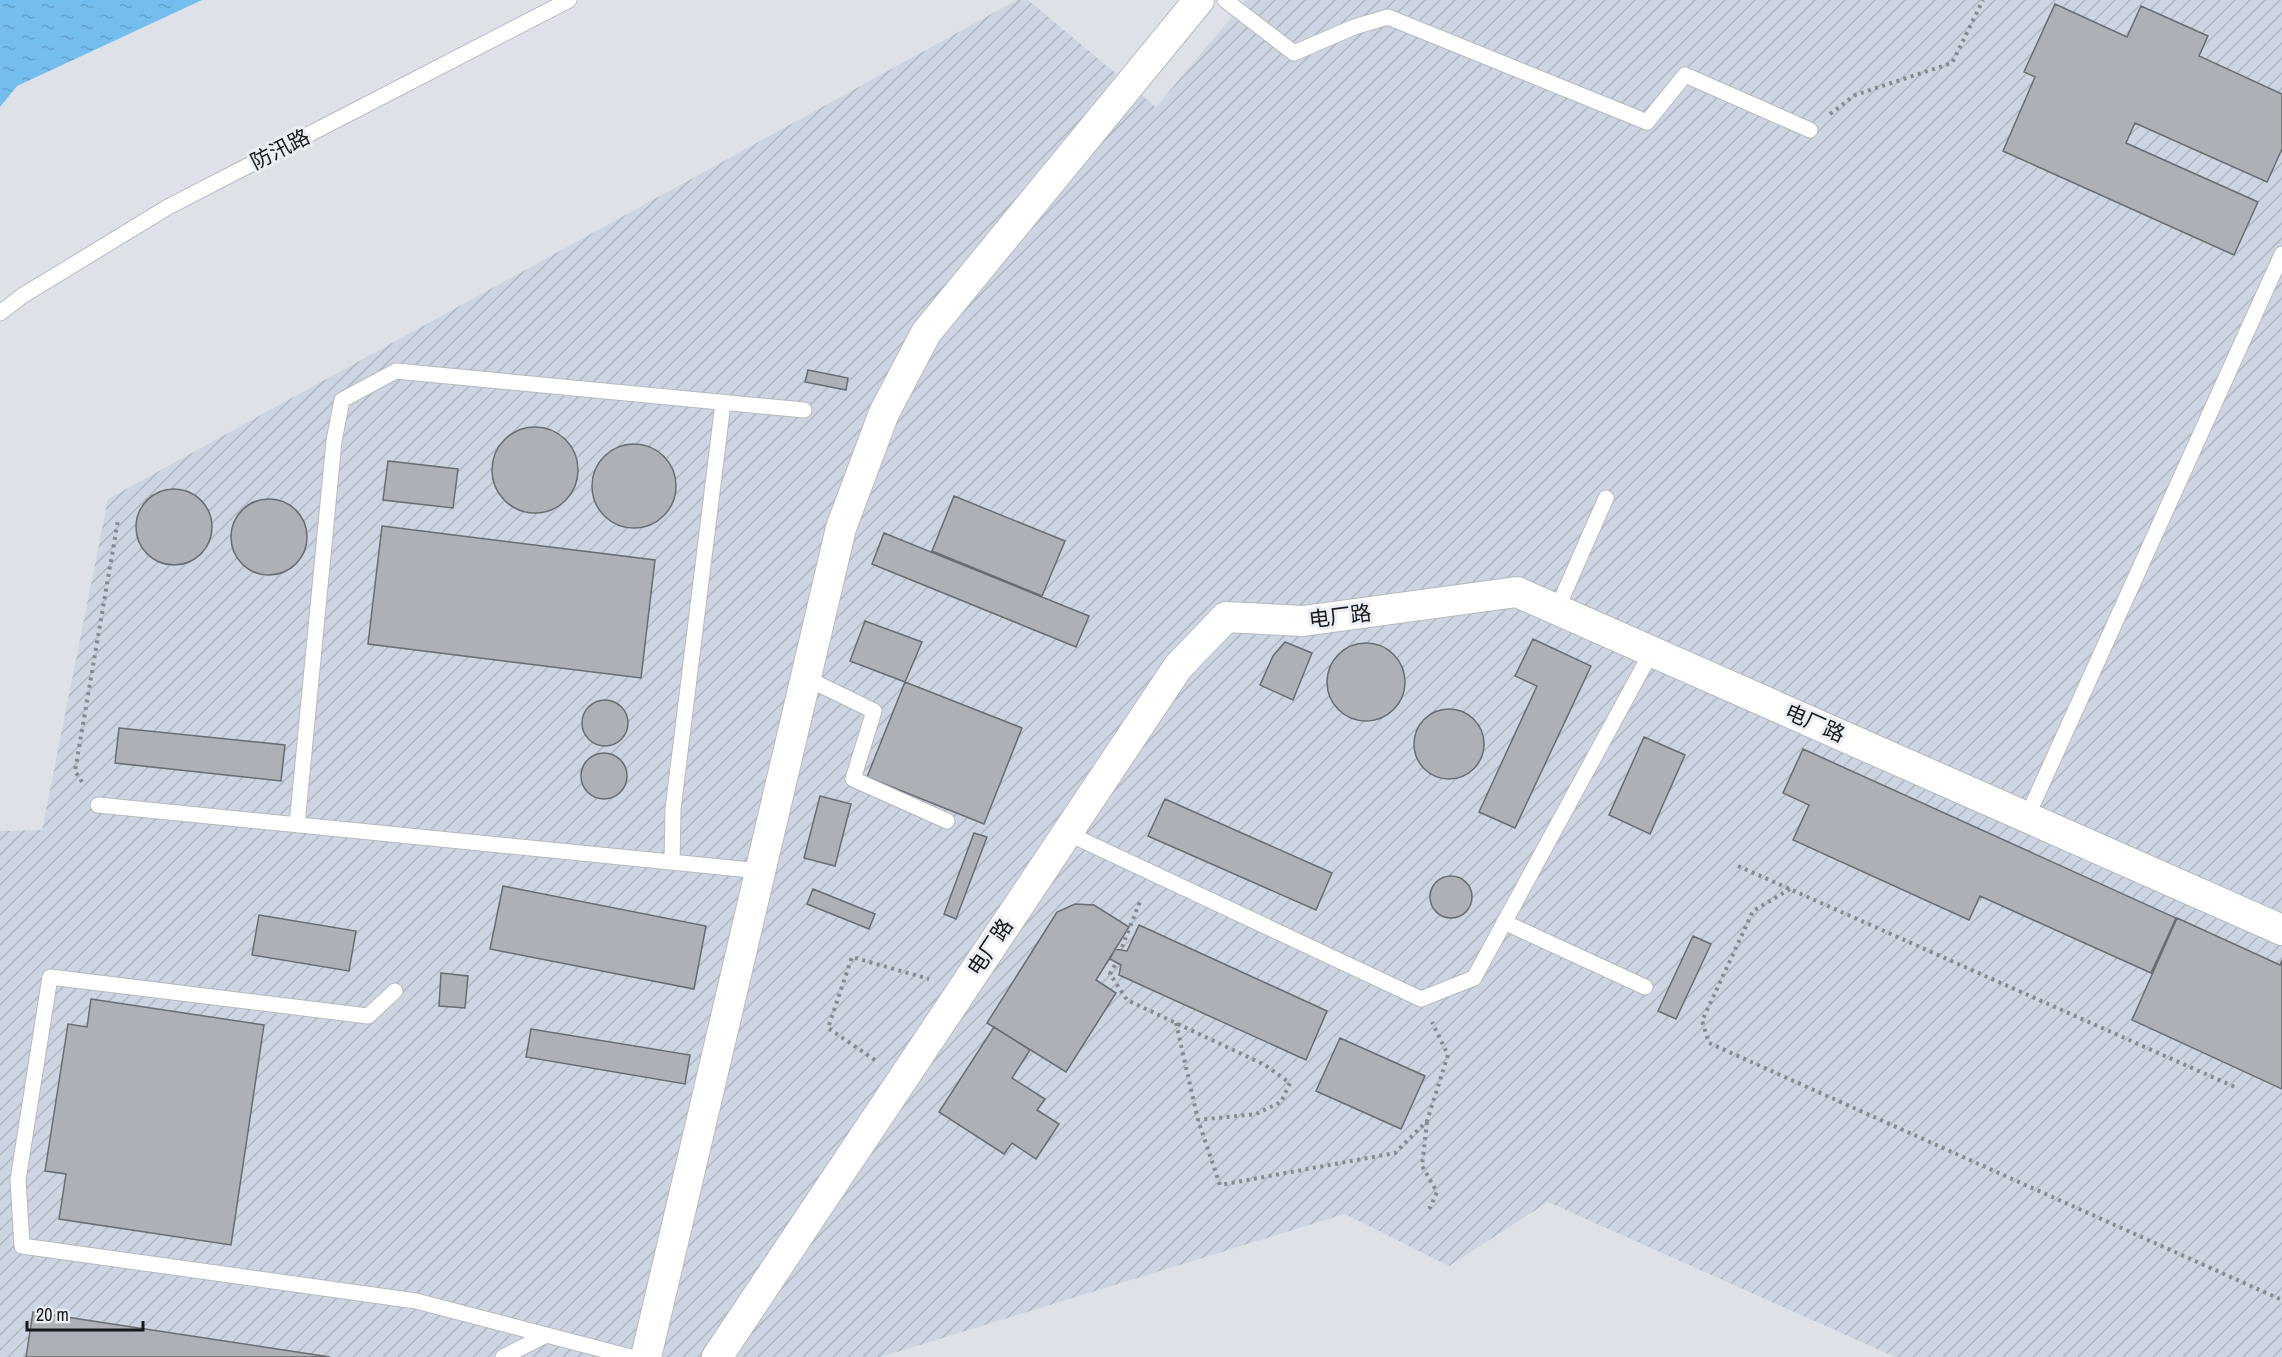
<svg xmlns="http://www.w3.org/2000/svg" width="2282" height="1357" viewBox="0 0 2282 1357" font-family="'Archivo Narrow','Noto Sans SC',sans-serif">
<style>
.industrial{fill:url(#industrial-furrows)}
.water{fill:url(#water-ripples)}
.building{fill:#adb0b7;stroke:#696c72;stroke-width:1.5}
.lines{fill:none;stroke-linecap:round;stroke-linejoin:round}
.lane-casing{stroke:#b6b9c0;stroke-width:17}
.street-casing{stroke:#b6b9c0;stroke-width:32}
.path{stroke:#878a8e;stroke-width:4;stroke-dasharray:3 4.5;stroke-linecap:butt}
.lane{stroke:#fff;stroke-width:15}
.street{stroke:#fff;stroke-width:30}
.labels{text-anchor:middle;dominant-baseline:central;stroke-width:6;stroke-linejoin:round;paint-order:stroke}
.street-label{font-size:21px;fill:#16181a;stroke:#ebeff5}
</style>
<defs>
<pattern id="industrial-furrows" width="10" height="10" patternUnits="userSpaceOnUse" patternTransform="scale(1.5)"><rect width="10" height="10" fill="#ced5e2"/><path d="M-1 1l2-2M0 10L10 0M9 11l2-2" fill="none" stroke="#b0b6c1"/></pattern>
<pattern id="water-ripples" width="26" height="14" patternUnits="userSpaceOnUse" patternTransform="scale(1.5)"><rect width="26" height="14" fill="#74bdef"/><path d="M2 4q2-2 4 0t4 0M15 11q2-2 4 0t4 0" fill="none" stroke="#64a2cc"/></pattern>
</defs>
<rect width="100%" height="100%" fill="#dee1e8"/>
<!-- industrial -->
<path class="industrial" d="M1017,0H1028L1156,107L1246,0H2282V1357H1895L1548,1202L1449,1266L1345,1214L881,1357H0V831L42,830L108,499Z"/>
<!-- water -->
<path class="water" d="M0,0H202L17,86L0,107Z"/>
<!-- building -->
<path class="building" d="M2055,4L2127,37L2141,6L2208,36L2199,56L2282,94V149L2267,182L2135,123L2126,143L2258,202L2234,255L2003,151L2035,77L2024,72Z
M808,370L848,378L846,390L805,382Z
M492 470a43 43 0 1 1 86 0a43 43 0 1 1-86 0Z
M592 486a42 42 0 1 1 84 0a42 42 0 1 1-84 0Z
M388,461L458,469L453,508L383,500Z
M136 527a38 38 0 1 1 76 0a38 38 0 1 1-76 0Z
M954,496L1065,541L1042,596L932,551Z
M231 537a38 38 0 1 1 76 0a38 38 0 1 1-76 0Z
M382,526L655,560L641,678L368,644Z
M884,533L1089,616L1076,647L872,564Z
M865,621L922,642L905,682L850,661Z
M1533,639L1591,666L1515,828L1479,812L1537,686L1515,676Z
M1285,642L1312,653L1293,700L1260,685L1273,656Z
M1327 682a39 39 0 1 1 78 0a39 39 0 1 1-78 0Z
M905,682L1022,728L984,824L867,777Z
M582 723a23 23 0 1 1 46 0a23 23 0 1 1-46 0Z
M1414 744a35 35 0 1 1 70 0a35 35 0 1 1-70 0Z
M119,728L285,745L281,781L115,763Z
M1644,737L1685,755L1650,834L1609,815Z
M1803,749L2176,918L2151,973L1980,896L1969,920L1793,840L1809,805L1783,793Z
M581 776a23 23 0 1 1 46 0a23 23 0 1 1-46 0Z
M820,796L851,804L835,866L804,858Z
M1165,799L1332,873L1316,910L1148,836Z
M974,833L987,837L956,919L944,914Z
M1430 897a21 21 0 1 1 42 0a21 21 0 1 1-42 0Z
M503,886L706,926L694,989L490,949Z
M813,889L875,914L869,929L807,904Z
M1075,904L1094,905L1129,927L1096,980L1116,993L1066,1072L987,1023L1057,912Z
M259,915L356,931L349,971L252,955Z
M2177,918L2280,965L2282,960V1089L2132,1020Z
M1139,925L1327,1011L1306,1060L1119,975L1121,965L1110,959L1115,949L1127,951Z
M1693,936L1711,944L1676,1019L1658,1011Z
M441,973L468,976L465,1008L439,1006Z
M91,999L264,1025L231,1245L59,1219L66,1174L45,1171L68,1024L87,1027Z
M994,1027L1030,1050L1012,1078L1045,1099L1037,1110L1059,1124L1036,1159L1012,1143L1004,1154L939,1112Z
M531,1029L690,1055L685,1084L526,1057Z
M1340,1038L1425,1076L1401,1129L1316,1091Z
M33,1312L330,1357H26Z"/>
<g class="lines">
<!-- lane casing -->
<g class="lane-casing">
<path id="lane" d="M1225,0L1294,53L1354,27L1388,17L1647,122L1685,75L1810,130
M0,313L22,296L168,207L569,0
M1557,609L1606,498
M806,678L874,711L853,779L947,821
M98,805L761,871
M2027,817L2282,254
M297,825L334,441L342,400L396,371L804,410
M1067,833L1421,999L1474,978L1652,651
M672,862L673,809L723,403
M1504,922L1645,987
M395,991L368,1016L50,977L18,1180L22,1246L416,1301L631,1357
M503,1357L546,1335"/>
</g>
<!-- street casing -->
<g class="street-casing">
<path id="street" d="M646,1357L841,528L884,413L926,333L1199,0
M717,1357L1178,667L1226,617L1303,621L1517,592L2282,930"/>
</g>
<!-- path -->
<path class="path" d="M1830,114L1855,95L1952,63L1983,0
M82,782L75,771L118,520
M1738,866L2237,1088
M1790,889L1753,911L1702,1021L1709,1043L2282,1300
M1122,947L1141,899
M1115,965L1110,974L1127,1000L1265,1065L1290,1083L1281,1102L1256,1114L1198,1120
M1176,1023L1198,1120L1220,1185L1395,1153L1427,1121L1448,1055L1432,1022
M875,1060L828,1028L852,957L929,979
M1427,1122L1422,1166L1437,1192L1428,1212"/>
<!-- lane -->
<use href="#lane" class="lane"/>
<!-- street -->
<use href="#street" class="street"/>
</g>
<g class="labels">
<!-- street labels -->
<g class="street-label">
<text transform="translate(280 149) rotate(-27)">防汛路</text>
<text transform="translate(1340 616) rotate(-7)">电厂路</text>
<text transform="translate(1815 723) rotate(24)">电厂路</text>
<text transform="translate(990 947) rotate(-56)">电厂路</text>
</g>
</g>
<!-- scale -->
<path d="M27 1321v9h116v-9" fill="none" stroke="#16181a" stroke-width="3"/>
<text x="36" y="1321" font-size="18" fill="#16181a" stroke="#ebeff5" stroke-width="4.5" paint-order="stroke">20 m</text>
</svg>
